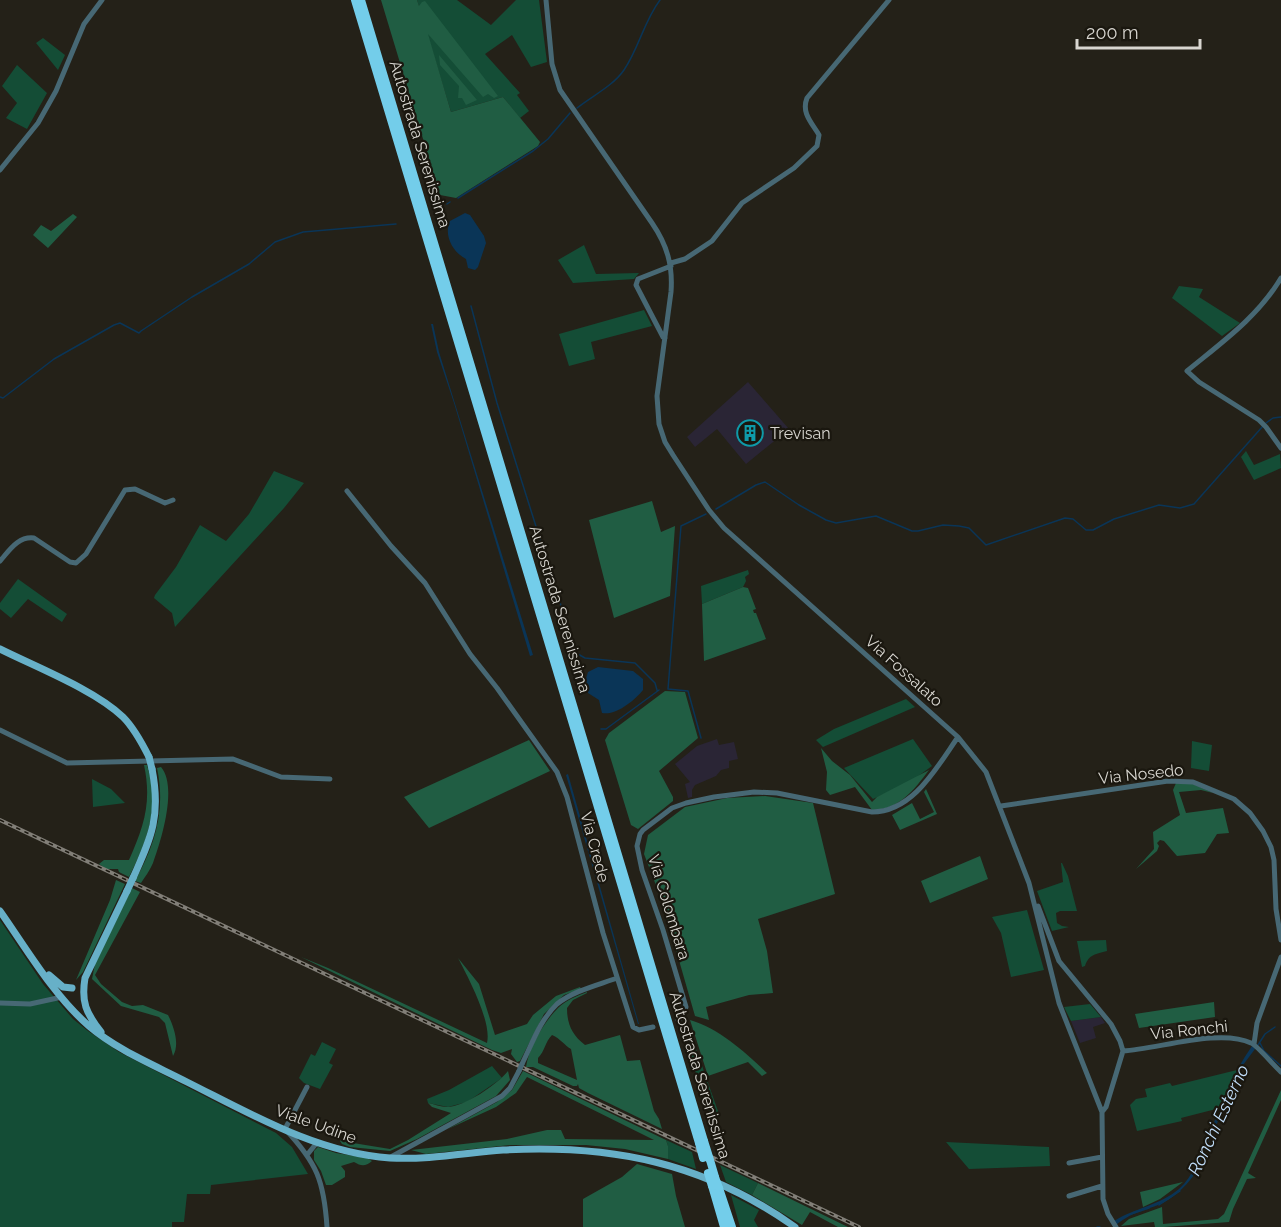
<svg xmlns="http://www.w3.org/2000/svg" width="1281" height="1227" viewBox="0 0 1281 1227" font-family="Raleway,sans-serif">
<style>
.commercial{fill:#2a2535}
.green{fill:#144d36}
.forest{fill:#205d43;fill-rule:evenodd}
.water{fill:#0a3557}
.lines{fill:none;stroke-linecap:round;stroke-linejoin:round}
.stream{stroke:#0a3557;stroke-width:1.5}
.minor{stroke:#476874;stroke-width:5}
.major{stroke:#67b0c8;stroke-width:7}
.highway{stroke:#73cdea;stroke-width:8}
.rail-casing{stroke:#817e77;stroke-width:4}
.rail{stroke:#1a170f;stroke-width:1.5;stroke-dasharray:4.5;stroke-linecap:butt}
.minor-bridge{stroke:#476874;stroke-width:5}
.major-bridge{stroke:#67b0c8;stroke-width:7}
.highway-bridge{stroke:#73cdea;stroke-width:8}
.labels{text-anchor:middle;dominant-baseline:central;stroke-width:4.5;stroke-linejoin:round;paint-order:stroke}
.street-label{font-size:16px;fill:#d8d6d0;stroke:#1a170f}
.poi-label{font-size:16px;fill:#d8d6d0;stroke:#1a170f;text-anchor:start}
.water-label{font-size:18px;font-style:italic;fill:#c1defa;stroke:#1a170f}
</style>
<rect width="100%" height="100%" fill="#242118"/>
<!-- commercial -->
<path class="commercial" d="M748,382L789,429L746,464L717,429L695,447L687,437Z
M717,739L719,745L734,742L738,759L729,761V768L721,770L716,776L695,785L692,790V797L688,798L685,784L690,782L675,764L697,746Z
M1101,1017L1105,1023L1093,1027L1096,1038L1080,1043L1071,1021Z"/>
<!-- green -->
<path class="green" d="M417,0H457L491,25L516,0H539L547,62L531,67L512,35L485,54L520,93L517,95L529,111L520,118L503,97L451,112Z
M43,38L65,55L58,70L36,43Z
M17,65L47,93L27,129L6,118L17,103L2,86Z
M584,245L596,274L639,273L634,279L573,283L558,260Z
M1179,286L1203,289L1199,297L1240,323L1222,336L1172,298Z
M644,310L652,326L591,342L595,359L569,366L559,334Z
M1246,451L1254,465L1280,454L1281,468L1254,480L1241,457Z
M274,471L304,483L284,508L175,627L172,613L154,598L155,595L176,567L200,525L226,541L249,514Z
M748,570L749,574L745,577L746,581L743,587L702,604L701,586Z
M18,579L67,614L62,622L28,599L11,618L0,609V603Z
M906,699L915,707L823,747L816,740L834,729Z
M913,739L932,766L910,782L873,799L844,768Z
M1192,741L1212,745L1209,771L1191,768Z
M92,779L111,789L125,803L93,807Z
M1061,863H1062L1068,876L1077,911H1060L1056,913L1057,923L1062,926L1069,927L1052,931L1037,891L1063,882Z
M1027,910L1044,970L1011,977L1001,933L992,917Z
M0,920L43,984L73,1019L88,1031L119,1052L276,1133L292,1147L308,1174L211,1185L210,1194H187L184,1222H172V1227H0Z
M1106,940L1107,951C1096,954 1089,954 1085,966L1082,967L1077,941Z
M1090,1004L1101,1017L1071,1021L1064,1007Z
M684,1024L688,1026L719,1114L708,1110L680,1025Z
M322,1042L336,1049L329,1063L333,1065L320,1089L304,1083L299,1078L311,1054L315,1056Z
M492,1066L502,1078L467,1102L448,1107L428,1103L427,1099L449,1090Z
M1237,1070L1220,1108L1181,1118L1182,1121L1137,1131L1130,1105L1136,1099L1147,1097L1145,1089L1170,1083L1172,1086Z
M666,1140L692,1152L696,1169L668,1159V1146Z
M946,1142L1049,1147L1050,1166L969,1169Z
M720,1165L758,1183L752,1195L726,1182Z
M731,1195L759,1210L754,1220L758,1227H740Z"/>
<!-- forest -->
<path class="forest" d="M381,0H417L419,6L422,2L425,1L498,96L494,98L488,94L483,97L428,34L451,112L503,97L540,142L538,146L456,198L440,195Z
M439,55L477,100L466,105L462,98H458L459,86L440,65Z
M73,214L77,217L48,248L33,235L41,225L51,231Z
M652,501L661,532L675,526L670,596L614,618L589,520Z
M743,587L748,588L756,609L753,610L754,613H756L766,639L704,661L702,604Z
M665,691L685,692L698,738L659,771L673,797V801L638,829L631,825L605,740L609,733Z
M529,740L550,771L429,828L404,797Z
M821,748L832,761L850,775L872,802L877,797L929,770C914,790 899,810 872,810L855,787L830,795L826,790L827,772Z
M144,765H147C160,807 148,839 129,877L119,872L118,869H106L99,864L104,860H129C144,826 152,802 144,765Z
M161,767C178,787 161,841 153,863C150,870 145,877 141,883L135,881C155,845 166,810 157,768Z
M1176,783H1191L1213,793L1201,790L1179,792L1186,813L1223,808L1229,833L1217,834L1205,853L1177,856L1164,841L1160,840L1157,843L1159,846L1157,851L1136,869L1154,849L1153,832L1180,815L1173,790Z
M926,789L937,814L900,830L892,815L912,803L920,819L934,812L924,792Z
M765,796L813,803L835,894L758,919L767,951L773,993L749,995L706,1007L709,1020L695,1016L662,901L644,854L648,835L685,807L727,798Z
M980,856L988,879L930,903L921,881Z
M116,880L125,884L83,972L76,980L110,900Z
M132,888L140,892L95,975L101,984L122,1002L132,1006L143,1005L168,1015C174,1027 180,1044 173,1056L165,1023L159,1017L121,1006L92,979L95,964Z
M301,957L328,968L487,1043C492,1022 468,977 458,958L479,984L495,1035L527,1024L533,1015L556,996L580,987L581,989L564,995L544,1014L520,1061L517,1062L511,1054L512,1049L501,1053L492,1050Z
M587,992V993L573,1000L567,1008C567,1024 572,1035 585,1045L620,1035L627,1061L640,1060L654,1111L659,1119L662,1129L588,1093L579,1088L578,1084L577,1086H573L533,1067H526C529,1047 544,1022 558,1008C566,1000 577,996 587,992ZM552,1035C561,1039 564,1045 571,1049L577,1080L538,1063V1058C545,1051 545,1042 552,1035Z
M1214,1002L1215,1017L1139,1028L1135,1014Z
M690,1020C720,1029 745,1052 767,1073L762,1076L748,1062L708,1076Z
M508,1071L510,1080L496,1096L417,1139L390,1151L350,1147L342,1144L340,1141L346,1136H349L353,1143L390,1149L408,1140L451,1113L432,1107L428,1103C434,1104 441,1107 447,1107C464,1107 498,1084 508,1071Z
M523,1071L666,1140L668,1146V1159L625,1149L586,1145H511L426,1154L411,1150L507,1139L547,1130H561L565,1139L654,1140L527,1077L516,1093L496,1107L448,1129L497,1102L512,1090Z
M1281,1090V1100L1248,1173L1256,1178L1247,1179L1233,1209L1229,1222L1164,1227H1155L1154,1222L1121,1226L1129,1219L1162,1207L1163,1224L1218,1219L1224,1214Z
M318,1147L336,1153L367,1158L372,1161C365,1167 361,1166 354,1162L341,1166L345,1171V1177L332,1185H326L321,1171L314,1160V1151Z
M637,1164L672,1174L676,1196L685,1227H583V1199L622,1177Z
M1183,1182L1160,1199L1143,1207L1140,1192Z
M758,1183L848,1227H838L810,1212L802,1225L752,1195Z"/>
<!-- water -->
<path class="water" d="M465,213L470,215L484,236L486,243L478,267L475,270L468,268L466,259C454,253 443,236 450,221Z
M431,324H433L439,352L533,655L530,656L454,403L437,352Z
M598,667L633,671L643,679V690C635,700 616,716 602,713L599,700L588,693L585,682L588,672Z
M568,774L639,1024H638L566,775Z
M1252,1046L1255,1049L1243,1065L1194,1175C1185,1187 1173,1199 1158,1205C1141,1212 1132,1212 1116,1225L1114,1221C1135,1208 1160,1205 1179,1189C1194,1176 1200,1154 1208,1137C1221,1106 1232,1074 1252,1046Z"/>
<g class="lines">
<!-- stream -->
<path class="stream" d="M577,108C592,96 613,86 624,70C639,48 644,21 660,0
M458,198L533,151L548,139L570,113
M447,204L450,202
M471,306L497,403L576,653L585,658L635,663L655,683L657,690
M0,397L3,398L54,359L114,325L120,323L139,333L141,331L192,297L249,264L275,242L303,232L396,224
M1266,423L1273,418L1281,417
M716,509L756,485L765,482L799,505L826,520L836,523L876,516L912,531H918L943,525L959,526L969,528L986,545L1065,518L1073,519L1086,530H1093L1114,519L1159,505L1180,508L1194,504L1263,426
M601,729H606L659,690
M701,738L688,691L668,689L681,526L706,514
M1260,1043L1264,1051L1281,1066
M1258,1045L1265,1034L1275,1027
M1159,1205L1180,1191
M1131,1214L1149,1208
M1097,1227H1100"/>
<!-- minor -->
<path class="minor" d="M546,0L552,64L560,90L652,223C667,245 673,265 671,292L657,396L659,424L665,442L673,455L709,510L724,528L958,737L986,772L1029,883L1059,1003L1102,1112L1103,1199L1108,1214L1116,1227
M0,170L38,123L56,91L84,24L102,0
M671,263L685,259L712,241L742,203L794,168L817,146L819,135C812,123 801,113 807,98L889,0
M1281,278C1258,317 1221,343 1187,371L1199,382L1259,420L1266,427L1281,448
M665,338L663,337L636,285L638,279L671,266
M347,491L391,546L425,583L470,654L497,688L557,772L567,797L603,933L633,1027L639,1030L653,1027
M0,561C9,551 18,536 34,538L70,562L76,563L86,554L125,490L135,489L165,503L173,500
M0,730L67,763L233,759L281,777L330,779
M1001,806L1168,781L1193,782L1234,799L1250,813L1263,831L1271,847L1274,860L1276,909L1281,940
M1038,906L1059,961L1111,1024L1120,1041L1123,1051L1106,1107L1102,1112
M0,1003L30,1004L62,997
M678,1020L682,1017L686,1007L663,930L642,870L637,846L640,834L643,830L672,808L686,803L714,797L754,792L777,793L872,812C913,812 937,767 958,737
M1254,1044L1257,1023L1281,957
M1123,1051C1158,1049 1220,1028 1251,1043C1257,1045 1274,1066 1281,1072
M522,1064C532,1044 540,1020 557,1004C573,991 598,985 617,978
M307,1087L285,1129C317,1163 324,1181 327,1227
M307,1155L315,1145L319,1143
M389,1158L502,1096L510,1088L519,1071
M1069,1163L1102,1157
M1069,1196L1102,1186"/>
<!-- major -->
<path class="major" d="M0,649C36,667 95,690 123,717C134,728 142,743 149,757
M133,878C152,836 161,815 152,769
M0,911C26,948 54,996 89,1026C117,1050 154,1065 187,1082C251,1114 317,1153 390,1158C428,1160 465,1153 503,1150C612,1144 705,1163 795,1227
M49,975L63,987L72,988
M101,1032C86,1013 81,1002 85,978L127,891"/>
<!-- highway -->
<path class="highway" d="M355,0L699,1143
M361,0L704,1141
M710,1160L715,1177
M712,1186L724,1227
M719,1188L732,1227"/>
<!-- rail casing -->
<g class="rail-casing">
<path id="rail" d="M0,820L859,1227"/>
</g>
<!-- rail -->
<use href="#rail" class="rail"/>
<!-- minor-bridge -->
<path class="minor-bridge" d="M519,1071L522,1064"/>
<!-- major-bridge -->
<path class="major-bridge" d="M149,757L152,769
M127,891L133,878"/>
<!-- highway-bridge -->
<path class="highway-bridge" d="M704,1141L710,1160
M699,1143L703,1158
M708,1173L712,1186
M715,1177L719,1188"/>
</g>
<!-- icons -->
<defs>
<g id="building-ring" transform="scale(1.35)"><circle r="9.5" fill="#1a170f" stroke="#0f9aa8" stroke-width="1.5"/><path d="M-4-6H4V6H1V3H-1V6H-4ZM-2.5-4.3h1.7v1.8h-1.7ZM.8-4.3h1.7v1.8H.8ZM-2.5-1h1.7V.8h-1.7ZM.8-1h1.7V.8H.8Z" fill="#0f9aa8"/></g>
</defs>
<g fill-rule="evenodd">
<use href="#building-ring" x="750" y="433"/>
</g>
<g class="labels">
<!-- street labels -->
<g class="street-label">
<text transform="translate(420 144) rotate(73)">Autostrada Serenissima</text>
<text transform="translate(560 609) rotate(73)">Autostrada Serenissima</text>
<text transform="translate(904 671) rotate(42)">Via Fossalato</text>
<text transform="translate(1141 774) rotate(-6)">Via Nosedo</text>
<text transform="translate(595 847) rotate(75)">Via Crede</text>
<text transform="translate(669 907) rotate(73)">Via Colombara</text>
<text transform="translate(1189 1030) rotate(-6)">Via Ronchi</text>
<text transform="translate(700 1075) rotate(73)">Autostrada Serenissima</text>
<text transform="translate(316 1124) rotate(20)">Viale Udine</text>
</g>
<!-- poi labels -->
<g class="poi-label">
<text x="770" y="433">Trevisan</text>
</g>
<!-- water labels -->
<g class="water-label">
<text transform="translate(1218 1120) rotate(-65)">Ronchi Esterno</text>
</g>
</g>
<!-- scale -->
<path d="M1077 39v9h123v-9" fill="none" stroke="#d8d6d0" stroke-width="3"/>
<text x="1086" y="39" font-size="18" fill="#d8d6d0" stroke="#1a170f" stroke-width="4.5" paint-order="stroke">200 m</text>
</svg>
